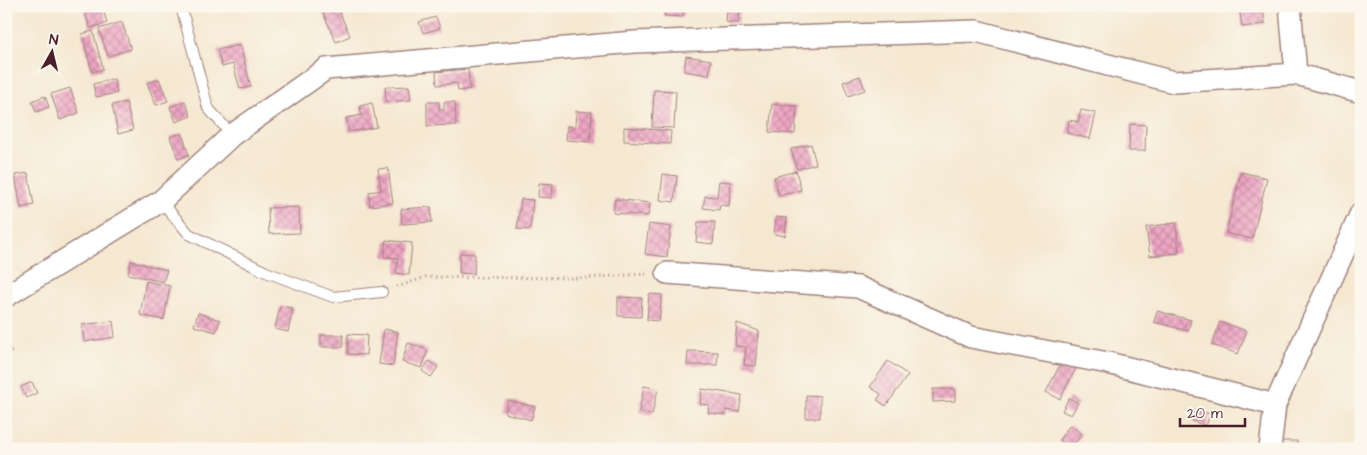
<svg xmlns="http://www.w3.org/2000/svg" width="1367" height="455" viewBox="0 0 1367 455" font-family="'Architects Daughter',sans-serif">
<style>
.building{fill:url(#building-cross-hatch)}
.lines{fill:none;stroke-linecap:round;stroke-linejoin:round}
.lane-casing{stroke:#a0847e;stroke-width:12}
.street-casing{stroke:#a0847e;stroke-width:24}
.path{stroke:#a0847e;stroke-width:3;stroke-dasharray:1 4;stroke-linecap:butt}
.lane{stroke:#fff;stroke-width:10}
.street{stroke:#fff;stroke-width:21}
</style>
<defs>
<pattern id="building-cross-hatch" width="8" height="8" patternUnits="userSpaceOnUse" patternTransform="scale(1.25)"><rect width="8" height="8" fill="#eea6c4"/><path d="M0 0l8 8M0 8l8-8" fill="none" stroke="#c3879f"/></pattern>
</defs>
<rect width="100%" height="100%" fill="#fbf7ec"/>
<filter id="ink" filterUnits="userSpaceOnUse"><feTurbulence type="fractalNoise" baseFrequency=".02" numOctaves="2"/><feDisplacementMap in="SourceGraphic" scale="10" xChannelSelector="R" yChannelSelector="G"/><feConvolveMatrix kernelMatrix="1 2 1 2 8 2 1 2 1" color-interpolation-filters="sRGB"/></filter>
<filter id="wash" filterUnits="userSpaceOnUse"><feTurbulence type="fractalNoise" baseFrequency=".0096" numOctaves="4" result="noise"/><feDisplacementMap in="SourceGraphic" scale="20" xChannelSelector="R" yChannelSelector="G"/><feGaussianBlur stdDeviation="1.12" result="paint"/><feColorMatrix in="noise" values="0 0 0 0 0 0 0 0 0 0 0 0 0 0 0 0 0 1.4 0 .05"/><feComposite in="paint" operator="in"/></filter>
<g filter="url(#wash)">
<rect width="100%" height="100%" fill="#f5e8d1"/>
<g id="blocks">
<!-- building -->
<path class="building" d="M83,6H102L107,23L90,28Z
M320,6H337L350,36L336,42Z
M665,6H684L683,17L664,16Z
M782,6H806V7L782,11Z
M1263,6L1265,24L1242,27L1239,7Z
M727,10L740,12L738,23L726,22Z
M436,17L440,28L423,33L419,22Z
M122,22L131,49L108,56L99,29Z
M93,31L103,69L92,72L82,34Z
M240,45L251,87L240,89L233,64L222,67L217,50Z
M686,56L711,60L709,75L684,71Z
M468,69L470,89L458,91L457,83L437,85L436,72Z
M860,76L865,90L848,96L843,82Z
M114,79L117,93L96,97L93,84Z
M159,79L168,101L156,105L147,83Z
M409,86L411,100L386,102L385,87Z
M70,88L79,113L60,120L51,94Z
M654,90L676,91L674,128L652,127Z
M45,96L49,107L36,112L32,101Z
M185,101L191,116L176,122L170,107Z
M126,102L133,130L118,134L112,105Z
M427,102H439V110H444V102H455L456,125L427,126Z
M372,103L377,127L349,132L346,118L362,115L360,106Z
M772,104L797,106L795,134L769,132Z
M1081,110L1096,113L1090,139L1067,133L1069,120L1078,122Z
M576,111L592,112L590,142L566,140L567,126L575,127Z
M1130,124L1146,125L1145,151H1129Z
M624,127L671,131L670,144L624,141Z
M182,133L189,155L178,159L170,137Z
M811,144L816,164L797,169L791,149Z
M388,168L393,203L370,206L369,192L381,190L378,169Z
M796,171L801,190L779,196L774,177Z
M1241,172L1267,178L1252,239L1226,233Z
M28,173L34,205L21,208L15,175Z
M663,174L677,176L674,202L660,200Z
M719,181L731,182L729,206L720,205L719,210L703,208L705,196L717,197Z
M539,183L553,184L552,198L538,197Z
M521,199L533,200L530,230L517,229Z
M615,199L650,203L648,216L613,213Z
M299,207L300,233L269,234L268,208Z
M431,207L432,222L402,224L401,209Z
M776,217L787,218L785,236L774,234Z
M698,222H715L713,244L696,242Z
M1176,223L1179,253L1150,256L1146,227Z
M649,224L671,227L667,257L645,254Z
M386,240L412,243L409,275L396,273L398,258L384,257Z
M460,253L475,254L474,274L459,273Z
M131,261L167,270L163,282L128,274Z
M146,281L170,286L164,320L140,315Z
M649,294L662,295L659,321L647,320Z
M618,297L642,298L641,317L618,316Z
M280,306L293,308L288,332L275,329Z
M1157,311L1191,320L1188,331L1154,322Z
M198,313L220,320L216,332L194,326Z
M113,321L115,337L84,342L82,325Z
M1220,322L1247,331L1238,354L1212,345Z
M737,323L759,331L756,366L744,365L746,347L735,346Z
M384,329L398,332L393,366L379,364Z
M348,334L367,335L366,355L348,354Z
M321,335H343V347H321Z
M6,342L12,352L6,356Z
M408,343L428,350L422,368L402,362Z
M688,351L718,352L717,365H687Z
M429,361L438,367L431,377L422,371Z
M888,361L908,375L886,406L877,400L881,394L870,387Z
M1062,361L1076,368L1060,399L1046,392Z
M32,382L37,393L26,398L21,387Z
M644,386L658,389L652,415L639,412Z
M702,389L742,395L739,412L726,410V415L708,413L709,405L700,404Z
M933,389H955V401L933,402Z
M806,395L820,396V418H806Z
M1069,398L1078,403L1071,415L1062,411Z
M508,400L535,407L531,420L505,413Z
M1196,410L1210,414L1206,426L1192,421Z
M6,412L12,420L6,424Z
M1070,425L1082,434L1071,448L1059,440Z
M1276,441H1297V449H1276Z"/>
</g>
</g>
<g filter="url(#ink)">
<use href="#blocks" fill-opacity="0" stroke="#a0847e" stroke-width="1"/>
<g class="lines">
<!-- lane casing -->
<g class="lane-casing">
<path id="lane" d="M181,6L208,108L232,135
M161,201L189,234L266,272L333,297L382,292"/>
</g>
<!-- street casing -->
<g class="street-casing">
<path id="street" d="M1290,6L1296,74
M667,273L858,287L971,337L1108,363L1275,405
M6,296L161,201L232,135L326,69L634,42L976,31L1174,82L1296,74L1361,92
M1270,449L1275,405L1361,213"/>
</g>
<!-- path -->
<path class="path" d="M397,287L426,277L585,278L646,274"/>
<!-- lane -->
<use href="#lane" class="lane"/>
<!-- street -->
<use href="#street" class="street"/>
</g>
</g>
<!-- margin -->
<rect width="1367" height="455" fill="none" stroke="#fbf7ec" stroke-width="25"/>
<!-- north arrow -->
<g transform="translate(52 52) rotate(8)" stroke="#fbf7ec" stroke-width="4" paint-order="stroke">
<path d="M0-4L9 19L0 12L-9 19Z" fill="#4a1f2b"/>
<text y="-8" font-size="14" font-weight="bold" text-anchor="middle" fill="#4a1f2b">N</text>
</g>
<!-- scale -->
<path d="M1180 418v8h65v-8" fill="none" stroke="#4a1f2b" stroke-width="2.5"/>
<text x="1187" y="418" font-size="15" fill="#4a1f2b" stroke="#fbf7ec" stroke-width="4" paint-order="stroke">20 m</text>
</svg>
